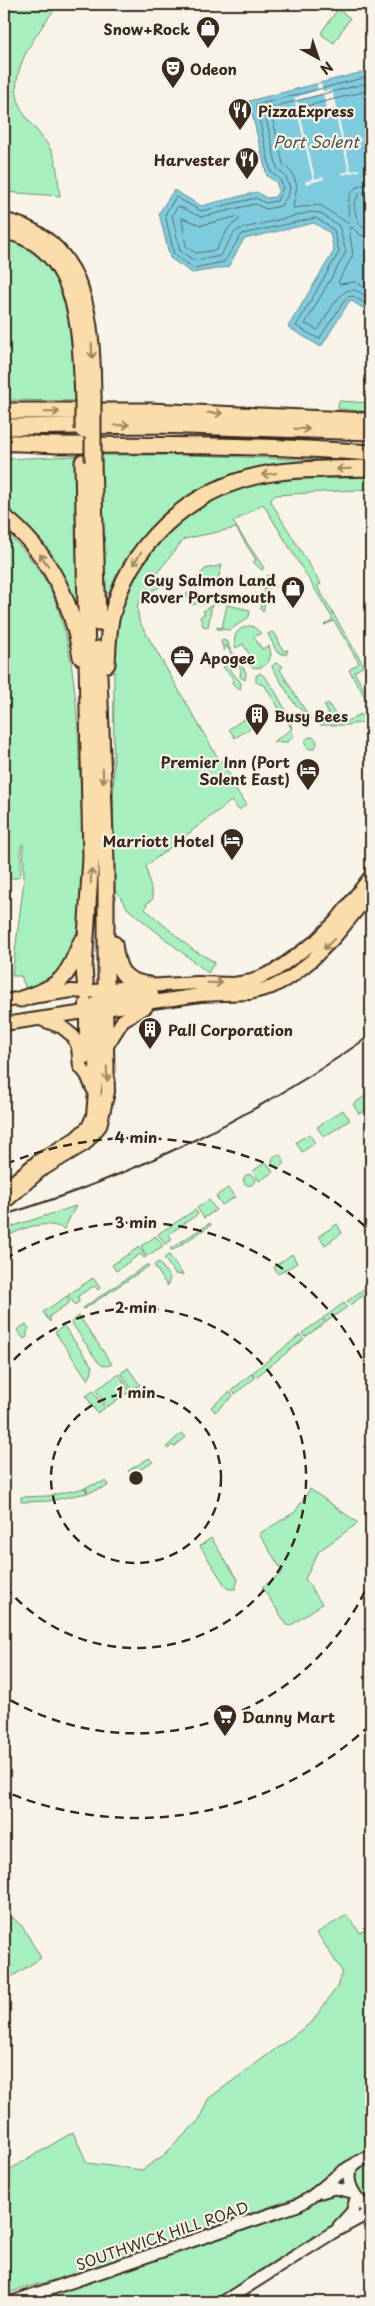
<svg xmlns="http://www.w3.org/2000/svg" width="375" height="2306" viewBox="0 0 375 2306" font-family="'Playpen Sans',sans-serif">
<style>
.green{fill:#a7efbd;stroke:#718c6e}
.water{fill:#7fcbde;stroke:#648b91}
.pier{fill:#f7f3e8}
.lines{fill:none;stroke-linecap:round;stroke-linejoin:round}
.shore{stroke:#566a6b;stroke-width:1}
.secondary-casing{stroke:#3b2a1e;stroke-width:15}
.primary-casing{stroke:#3b2a1e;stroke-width:16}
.motorway-casing{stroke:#3b2a1e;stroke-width:19}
.secondary{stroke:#f7f3e8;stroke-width:11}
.primary{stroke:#fbddab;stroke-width:12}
.motorway{stroke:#fbddab;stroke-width:15}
.rail{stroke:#3b2a1e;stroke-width:2}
.motorway-bridge-casing{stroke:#3b2a1e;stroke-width:19;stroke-linecap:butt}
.motorway-bridge{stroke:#fbddab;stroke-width:15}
.oneway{stroke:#9b8464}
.ring{fill:none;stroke:#3b2a1e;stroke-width:2.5;stroke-dasharray:9 6}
.labels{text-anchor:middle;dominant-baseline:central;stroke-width:4.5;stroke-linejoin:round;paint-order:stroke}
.poi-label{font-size:15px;font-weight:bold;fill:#3b2a1e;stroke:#f7f3e8;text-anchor:start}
.street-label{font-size:15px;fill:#3b2a1e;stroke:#f7f3e8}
.water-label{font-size:16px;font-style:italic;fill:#4c524e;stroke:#f7f3e8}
.centre{fill:#3b2a1e;stroke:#f7f3e8;stroke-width:2.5}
.ring-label{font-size:15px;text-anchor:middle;font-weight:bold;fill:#3b2a1e;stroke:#f7f3e8;stroke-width:4.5;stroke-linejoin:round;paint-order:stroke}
</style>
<rect width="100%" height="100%" fill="#f7f3e8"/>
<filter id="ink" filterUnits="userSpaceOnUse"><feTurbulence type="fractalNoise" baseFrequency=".02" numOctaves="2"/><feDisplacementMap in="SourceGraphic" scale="10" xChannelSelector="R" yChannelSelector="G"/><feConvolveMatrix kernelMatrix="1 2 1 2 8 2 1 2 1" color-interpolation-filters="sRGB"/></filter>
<g filter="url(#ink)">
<!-- green -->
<path class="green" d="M4,4H58C37,35 1,75 24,114C33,128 46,139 53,154C58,166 58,183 60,196L4,192Z
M338,9L350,18L334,43L322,35V31Z
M4,237C12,240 22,243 29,247C77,281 74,349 74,401L4,400Z
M339,401L371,403V412L338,409Z
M101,455H194L371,462L304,466L240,473L228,477L133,551L111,592L103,595Z
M77,456L79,609L75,610L18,521L4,510V459Z
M371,477V489L276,495L272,498L271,502L321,584L317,586L364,666L354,672L371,701V704L367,706L371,713V719L369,721L364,704L368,702L349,670L359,663L334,621L324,625L333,619L263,504L233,522L264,568L262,570L253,562L256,560L236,528L184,539L154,577L160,587L144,594L137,606L139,621L215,753L232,778L234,788L247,804L239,810L231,801L146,866L153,899L147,903L145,909L193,950L215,962L208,973L128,909L113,887L114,661L120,614L137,573L160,540L193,511L225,494L254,485L281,480Z
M4,531C26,550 49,579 58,608C78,669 78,736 81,800C82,840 88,907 73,944C62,969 52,981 26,989L21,976H12L24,880L23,844L21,846V874L17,878L4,879Z
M222,565L216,587L194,582L205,569Z
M268,575L275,587L269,586L263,612L260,609Z
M188,593H190V596L209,600L200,605L198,603L192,605L186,595Z
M212,605L208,627L203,626L200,617L205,614L203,611Z
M227,605L250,610L249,617L230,630L217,629V627L222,628Z
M252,626L261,633L254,637L262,649L269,646L271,654L269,661C263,670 251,670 244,661L251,657L243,644L236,648C231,635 239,626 252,626Z
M272,632L276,635L283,651L288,650L286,655L277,652L268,634Z
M223,640L228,642L229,647L246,672L245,680L240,677L241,670L226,645L224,651L221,641Z
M276,663L283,666L280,670L311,720L294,703L273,669L272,666Z
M227,666L241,683L240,690L232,683L233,678L223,667Z
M260,673C271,679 294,723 293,736L288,742H273L292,729L265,686L256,682V676Z
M328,703L341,724L361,714L365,722L347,725H320L326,720L324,717L329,714L324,705Z
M262,707L268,717L235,738L229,729Z
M305 743a6 6 0 1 1 12 0a6 6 0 1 1-12 0Z
M368,1094L371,1098V1106L359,1114L353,1104Z
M343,1110L350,1120L324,1137L317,1127Z
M309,1134L315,1143L302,1152L296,1142Z
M272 1161a6 6 0 1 1 12 0a6 6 0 1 1-12 0Z
M266,1162L273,1172L259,1181L253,1171Z
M243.5 1180a5.5 5.5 0 1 1 11 0a5.5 5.5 0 1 1-11 0Z
M228,1188L235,1197L222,1205L216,1196Z
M209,1200L216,1210L204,1218L197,1208Z
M76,1206L64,1229C45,1219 20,1228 4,1239V1229Z
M195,1210L198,1214L169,1234L172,1240L165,1244L158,1234Z
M210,1223L211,1225L173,1250L170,1249Z
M337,1224L342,1233L325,1245L319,1236Z
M156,1236L163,1246L147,1256L141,1246Z
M139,1247L146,1257L144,1258L140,1254L116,1271L112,1265Z
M292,1254L297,1263L278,1274L274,1267Z
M169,1255L183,1275L175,1274L164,1258Z
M159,1262L170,1278L167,1286L154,1265Z
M148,1264L149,1266L84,1309L83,1308Z
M93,1278L100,1288L98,1290L94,1286L78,1296L79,1302L75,1305L68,1295Z
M364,1289L367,1293L350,1305L347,1301Z
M67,1296L70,1302L50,1316V1322L43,1312Z
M344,1303L347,1307L326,1322L323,1318Z
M79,1316L112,1364C107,1367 102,1366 98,1362L71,1322Z
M322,1319L325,1323L305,1337L302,1333Z
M26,1324L29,1329L27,1331V1337L24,1339L17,1330Z
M64,1326L92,1366V1373L88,1380L55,1332Z
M300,1335L304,1339L256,1377L252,1373Z
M128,1368L140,1385L132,1390L121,1373Z
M119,1374L130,1391L107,1407L96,1390Z
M251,1374L255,1378L235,1394L232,1390Z
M93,1391L105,1408L97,1413L86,1396Z
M230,1392L233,1396L215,1412L211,1407Z
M182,1433L186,1437L174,1447L172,1445L168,1449L166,1447Z
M149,1458L153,1462L131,1475L128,1471Z
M106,1481L108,1486L88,1493L86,1487Z
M85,1488L87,1493L49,1501L21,1502V1497L48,1496Z
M310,1489L358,1523L319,1551L305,1579L322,1604L290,1626L287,1625L262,1587L283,1572L259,1534L295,1512Z
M211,1538L238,1580L235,1589H228L226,1587L200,1546Z
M4,1910L22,1926L41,1958L5,1981Z
M347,1915L360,1933L371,1926V2148C343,2160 323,2181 298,2197L74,2274L4,2294V2173L73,2132L87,2163L142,2170L164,2155L199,2120L208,2099L312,2022L337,1987L342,1971L317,1933Z
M371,2163V2205L360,2199L354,2180L358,2170Z
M338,2193L348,2197L350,2204L348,2212L329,2229L216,2302H25L301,2211L324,2195Z"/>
<!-- water -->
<path class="water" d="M371,70V202L365,204L371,228V313L350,300L321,347L288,327L334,251L330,233L314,223L244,239L228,267L192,273L170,258L159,213L174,190L201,206L257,192L266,198L275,197L279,190L276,182L267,176L249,101Z"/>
<!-- pier -->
<path class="pier" d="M321,83L323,91L332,90L351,171L359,169V171L341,175V173L349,171L334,109L327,111L323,94L297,100L315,179L323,177L324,179L306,184L305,182L313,179L294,98L318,90L317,84Z"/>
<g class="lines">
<!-- shore -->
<path class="shore" d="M371,76L256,105L271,172L280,179L283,188L277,201L265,203L256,198L201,211L176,197L165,214L174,255L194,268L224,262L242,234L316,218L334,230L339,252L296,326L319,339L347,297L353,296L371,307
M371,82L264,109L277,168L286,177L290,188L288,195L281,206L266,209L255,204L201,217L178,206L172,215L180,251L195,261L220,256L234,233L240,229L311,212L320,213L339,226L346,252L305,324L318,330C325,320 340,286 354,290C360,291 366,297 371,300
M371,90L274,114L272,116L283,164L292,173L297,185L293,208L320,205L349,224L350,221C346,202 347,184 371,184
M371,191L359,194L354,204C356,216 357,229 371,230
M236,217L239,218V220L229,227L216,250L196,253L186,247L182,218L201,225Z
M371,237L360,235L352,227L349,228L353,255L338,282L340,284L355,282L371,291"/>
<!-- secondary casing -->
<g class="secondary-casing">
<path id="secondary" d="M371,2156C367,2158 360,2160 356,2163C339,2177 357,2203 371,2210
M321,2192L334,2188L352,2192
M339,2226L352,2212L356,2199
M12,2302L298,2205C320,2194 333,2174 355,2164
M223,2302L332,2233L371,2212"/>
</g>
<!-- primary casing -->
<g class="primary-casing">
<path id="primary" d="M103,998L152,994
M4,1001L72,991L86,992L129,987L197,983L234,984L252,981L276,970L316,941L336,921L371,876
M86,1003V1058
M43,1020L62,1027L73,1036L78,1047L80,1066L87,1075L93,1089
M4,1024L200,995L250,993L272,987L291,977L311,961L335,937L371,893
M108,1044L123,1020L146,1007
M8,1186L38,1161L76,1138L88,1127L93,1116L96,1079V1003
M4,1203L40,1171L85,1144L100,1126L108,1092L106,1000"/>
</g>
<!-- motorway casing -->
<g class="motorway-casing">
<path id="motorway" d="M4,221C90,241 92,325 93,397
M4,231C83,246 80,338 83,399
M4,411H149L371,421
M4,427L156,425L371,432
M4,443C22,442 39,445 57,445C161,445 267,445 371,453
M83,462L91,858L84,968L86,992
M93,462L98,623
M4,517C49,552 72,602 81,657
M98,649L106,863V990
M107,664C108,649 108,634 111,619C128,545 188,490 261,475C297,468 335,469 371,468
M114,944C117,969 121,981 149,985
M21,999C60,987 67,979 81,942"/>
</g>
<!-- secondary -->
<use href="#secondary" class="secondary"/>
<!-- primary -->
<use href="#primary" class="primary"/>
<!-- motorway -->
<use href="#motorway" class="motorway"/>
<!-- rail -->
<path class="rail" d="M4,1215C134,1176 260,1114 371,1035"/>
<!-- motorway-bridge casing -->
<g class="motorway-bridge-casing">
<path id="motorway-bridge" d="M93,397V462
M83,399V430"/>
</g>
<!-- motorway-bridge -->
<use href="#motorway-bridge" class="motorway-bridge"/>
</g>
<!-- one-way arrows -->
<defs><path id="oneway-shaft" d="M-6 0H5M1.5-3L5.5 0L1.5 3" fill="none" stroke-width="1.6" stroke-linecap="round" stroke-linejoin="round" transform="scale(1.25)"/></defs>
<g class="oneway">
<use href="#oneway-shaft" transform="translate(92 351) rotate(87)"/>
<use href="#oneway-shaft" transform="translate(52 412) rotate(-1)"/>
<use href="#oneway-shaft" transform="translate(215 413) rotate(2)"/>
<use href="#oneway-shaft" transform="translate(122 425) rotate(-1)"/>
<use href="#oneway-shaft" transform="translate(302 429) rotate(1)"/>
<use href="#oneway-shaft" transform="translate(344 469) rotate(178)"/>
<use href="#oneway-shaft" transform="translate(269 474) rotate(172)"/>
<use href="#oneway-shaft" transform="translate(137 559) rotate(122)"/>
<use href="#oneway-shaft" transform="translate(44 560) rotate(-125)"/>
<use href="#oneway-shaft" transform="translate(103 776) rotate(89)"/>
<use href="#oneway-shaft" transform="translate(91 876) rotate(-88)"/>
<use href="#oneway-shaft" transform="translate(329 944) rotate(134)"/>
<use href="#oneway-shaft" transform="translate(215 983) rotate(2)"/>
<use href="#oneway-shaft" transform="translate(107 1074) rotate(88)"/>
</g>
</g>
<!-- distance rings -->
<g class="ring">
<circle cx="136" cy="1478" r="85"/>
<path d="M4 1371A170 170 0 1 1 4 1585"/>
<path d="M371 1578A255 255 0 0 1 5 1697M5 1259A255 255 0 0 1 371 1378"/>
<path d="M370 1725A340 340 0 0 1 6 1792M6 1164A340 340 0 0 1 370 1231"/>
</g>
<!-- icons -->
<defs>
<g id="shop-pin" transform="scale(1.25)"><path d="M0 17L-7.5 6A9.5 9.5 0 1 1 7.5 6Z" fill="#3b2a1e" stroke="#f7f3e8"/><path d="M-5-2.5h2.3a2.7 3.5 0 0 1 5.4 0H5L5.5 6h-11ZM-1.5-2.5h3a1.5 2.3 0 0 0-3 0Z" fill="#fff"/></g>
<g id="theatre-pin" transform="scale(1.25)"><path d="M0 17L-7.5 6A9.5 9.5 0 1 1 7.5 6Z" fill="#3b2a1e" stroke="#f7f3e8"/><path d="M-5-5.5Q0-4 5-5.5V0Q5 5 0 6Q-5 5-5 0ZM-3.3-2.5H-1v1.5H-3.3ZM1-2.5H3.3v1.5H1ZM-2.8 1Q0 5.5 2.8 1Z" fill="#fff"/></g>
<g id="restaurant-pin" transform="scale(1.25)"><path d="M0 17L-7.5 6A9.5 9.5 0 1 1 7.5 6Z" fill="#3b2a1e" stroke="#f7f3e8"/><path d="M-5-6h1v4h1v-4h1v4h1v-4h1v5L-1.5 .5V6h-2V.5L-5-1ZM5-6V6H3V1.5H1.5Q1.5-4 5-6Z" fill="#fff"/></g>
<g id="office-pin" transform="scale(1.25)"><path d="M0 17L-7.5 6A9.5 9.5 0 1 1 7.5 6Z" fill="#3b2a1e" stroke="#f7f3e8"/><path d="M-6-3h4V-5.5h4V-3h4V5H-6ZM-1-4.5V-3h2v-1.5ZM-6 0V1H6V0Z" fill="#fff"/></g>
<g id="building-pin" transform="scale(1.25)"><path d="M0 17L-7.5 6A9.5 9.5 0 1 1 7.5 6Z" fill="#3b2a1e" stroke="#f7f3e8"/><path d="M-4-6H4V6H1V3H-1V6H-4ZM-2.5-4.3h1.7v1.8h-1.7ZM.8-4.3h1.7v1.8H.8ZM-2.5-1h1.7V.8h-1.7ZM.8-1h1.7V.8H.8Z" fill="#fff"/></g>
<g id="hotel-pin" transform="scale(1.25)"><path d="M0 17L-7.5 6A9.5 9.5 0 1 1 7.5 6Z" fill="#3b2a1e" stroke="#f7f3e8"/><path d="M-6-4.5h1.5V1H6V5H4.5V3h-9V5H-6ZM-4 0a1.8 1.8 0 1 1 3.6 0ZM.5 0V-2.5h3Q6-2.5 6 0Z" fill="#fff"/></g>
<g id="supermarket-pin" transform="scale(1.25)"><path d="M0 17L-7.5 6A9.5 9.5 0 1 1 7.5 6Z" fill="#3b2a1e" stroke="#f7f3e8"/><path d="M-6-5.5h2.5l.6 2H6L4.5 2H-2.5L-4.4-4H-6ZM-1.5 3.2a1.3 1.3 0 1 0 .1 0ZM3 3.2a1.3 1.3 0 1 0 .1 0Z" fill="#fff"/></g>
</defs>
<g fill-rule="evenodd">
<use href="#shop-pin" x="208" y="28"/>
<use href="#theatre-pin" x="173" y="68"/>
<use href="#restaurant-pin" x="240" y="110"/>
<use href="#restaurant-pin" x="247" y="159"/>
<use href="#shop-pin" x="293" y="588"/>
<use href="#office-pin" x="182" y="657"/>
<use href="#building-pin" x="257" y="715"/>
<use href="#hotel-pin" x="308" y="770"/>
<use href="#hotel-pin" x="232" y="840"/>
<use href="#building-pin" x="150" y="1029"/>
<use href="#supermarket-pin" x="225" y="1716"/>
</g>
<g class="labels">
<!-- poi labels -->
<g class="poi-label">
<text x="190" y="28" text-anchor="end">Snow+Rock</text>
<text x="190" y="68">Odeon</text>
<text x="258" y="110">PizzaExpress</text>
<text x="230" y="159" text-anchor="end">Harvester</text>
<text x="276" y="579" text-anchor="end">Guy Salmon Land<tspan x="276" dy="17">Rover Portsmouth</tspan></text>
<text x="200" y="657">Apogee</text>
<text x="274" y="715">Busy Bees</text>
<text x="290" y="761" text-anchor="end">Premier Inn (Port<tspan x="290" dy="17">Solent East)</tspan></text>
<text x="214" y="840" text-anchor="end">Marriott Hotel</text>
<text x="168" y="1029">Pall Corporation</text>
<text x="242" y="1716">Danny Mart</text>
</g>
<!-- street labels -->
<g class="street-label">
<text transform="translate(162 2235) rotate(-19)">SOUTHWICK HILL ROAD</text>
</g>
<!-- water labels -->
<g class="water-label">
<text x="316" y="141">Port Solent</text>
</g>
</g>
<circle cx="136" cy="1478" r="8" class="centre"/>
<g class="ring-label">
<text x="136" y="1143">4 min</text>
<text x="136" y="1228">3 min</text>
<text x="136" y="1313">2 min</text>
<text x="136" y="1398">1 min</text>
</g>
<!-- margin -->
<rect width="375" height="2306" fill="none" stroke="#f7f3e8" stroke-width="20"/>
<rect x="10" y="10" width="355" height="2286" fill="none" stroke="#3b2a1e" stroke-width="2" filter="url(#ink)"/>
<!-- north arrow -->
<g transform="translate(318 58) rotate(140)" stroke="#f7f3e8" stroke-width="4" paint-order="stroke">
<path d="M0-4L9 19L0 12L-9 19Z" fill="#3b2a1e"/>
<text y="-8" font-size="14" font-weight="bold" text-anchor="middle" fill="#3b2a1e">N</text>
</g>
</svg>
